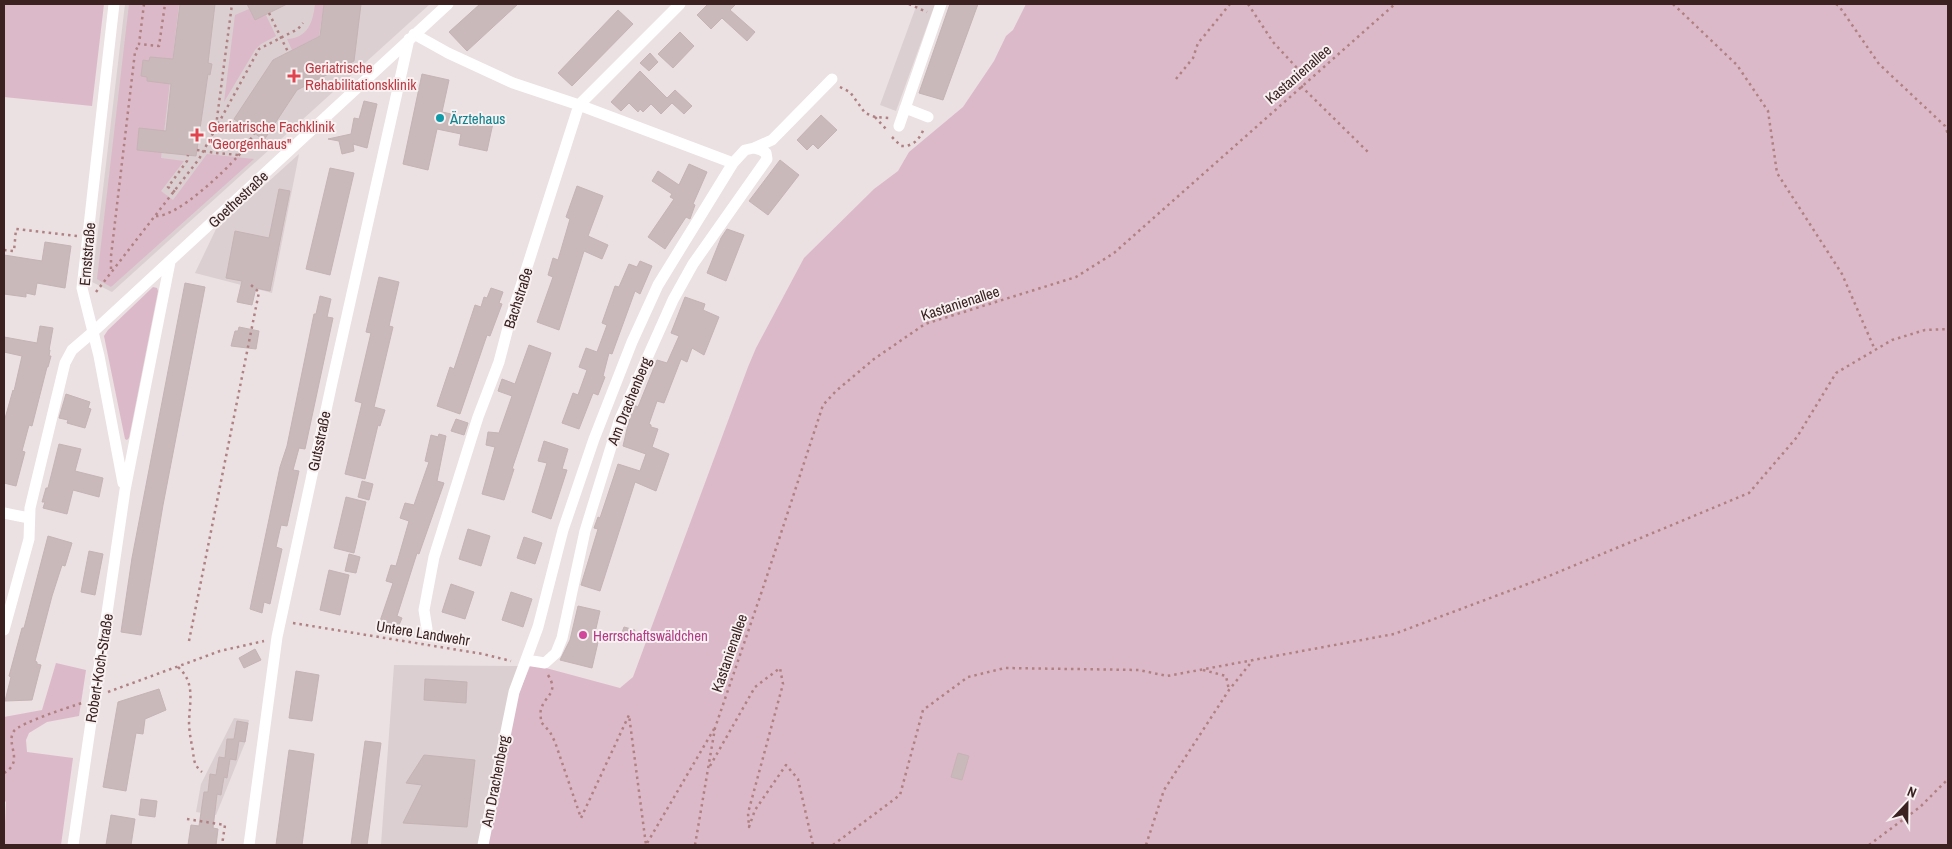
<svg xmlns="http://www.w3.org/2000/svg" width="1952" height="849" viewBox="0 0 1952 849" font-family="'Archivo Narrow',sans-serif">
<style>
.built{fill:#dbcfd1}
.green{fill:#dcb9c8}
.building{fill:#c9b9bb;stroke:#c5b3b5}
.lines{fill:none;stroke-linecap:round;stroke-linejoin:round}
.path{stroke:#af8182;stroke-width:2.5;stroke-dasharray:2.5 4;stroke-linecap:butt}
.minor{stroke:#fff;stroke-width:11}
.path-bridge{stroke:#af8182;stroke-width:2.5;stroke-dasharray:2.5 4;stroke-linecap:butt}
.health-dot{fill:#e0444e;stroke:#f8f1f2;stroke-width:2}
.culture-dot{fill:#0f9aa8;stroke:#f8f1f2;stroke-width:2}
.hotel-dot{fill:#d1479c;stroke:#f8f1f2;stroke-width:2}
.labels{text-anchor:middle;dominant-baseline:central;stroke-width:4;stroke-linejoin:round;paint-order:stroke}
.health-label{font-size:15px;fill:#be3a42;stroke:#f8f1f2;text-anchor:start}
.street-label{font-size:15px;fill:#3b2221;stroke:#f8f1f2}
.culture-label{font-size:15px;fill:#0d838f;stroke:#f8f1f2;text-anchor:start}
.hotel-label{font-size:15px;fill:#b23c85;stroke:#f8f1f2;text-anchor:start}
</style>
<rect width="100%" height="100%" fill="#ebe0e2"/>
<!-- built -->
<path class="built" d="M125,4H430L112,292L92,282Z
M917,4H935L896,111L880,105Z
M299,154L272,293L195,273L216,229Z
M394,665L519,666L478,845H381Z
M234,718L249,720L245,743L216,815L196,812L201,784Z"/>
<!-- green -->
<path class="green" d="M4,4H104L92,106L4,97Z
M129,4H179L161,158L184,161L161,191L173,200L207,154L254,159L111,287L97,279Z
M315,4H324L319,36L292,50L287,39C308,38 313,22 315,4Z
M1026,4H1948V845H487L518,695L531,664L620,688L633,677L748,367L756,348L804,258L874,189L898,171L909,152L963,107L994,61L1006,36L1013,30Z
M249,9L255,20L266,15L276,36L261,44L255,50L224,102L235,15Z
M153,287L157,288L158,291L129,438L127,440L125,439L104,336L108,330Z
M56,663L86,670L79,716L47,722L29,733L26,740L27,752L73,758L61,845H4L6,802L4,800V717L42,710Z"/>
<!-- building -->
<path class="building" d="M180,4H215L208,63L212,64L210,75L208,74L196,156L137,150L139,128L166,131L171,84L147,81V77L141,76L143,60L149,61L150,57L173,59Z
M247,4H287L255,20Z
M324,4H361L354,61L297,90L264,140L234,119L273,60L320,36Z
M480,4H518L467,51L449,32Z
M708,4H736L730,10L755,32L747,41L722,18L711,29L697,15Z
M950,4H978L943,100L919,93Z
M618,10L633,24L572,86L558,73Z
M680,32L694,46L673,68L658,54Z
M650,53L658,62L649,71L640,63Z
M640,71L667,98L675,90L692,106L684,114L672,103L661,114L651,104L643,112L640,109L638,112L629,103L621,111L611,102Z
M422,74L449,80L442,112L493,123L487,151L459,145L461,134L437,129L428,170L403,164Z
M364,101L377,104L367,148L353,144L354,151L342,154L339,141L328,139L351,134L354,118L359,119Z
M821,115L837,130L818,149L813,144L807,150L797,140Z
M780,160L799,175L768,215L749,201Z
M689,164L707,172L693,204L695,205L690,219L686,217L665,249L648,237L674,199L670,197L672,194L652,181L658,171L679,185Z
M330,168L354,173L330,275L306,269Z
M577,186L603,196L588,236L608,245L602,259L584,251L559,330L537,322L553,277L548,275L553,258L558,260L570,219L566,217Z
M279,189L290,191L270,291L256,288L252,305L237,302L242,281L226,278L235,231L269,238Z
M727,229L744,235L726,281L707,273L721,238Z
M45,242L71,246L65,288L37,283L35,295L26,293V297L4,294V255L42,261Z
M640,261L652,266L640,294L635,291L612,354L609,353L603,376L605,377L598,395L593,393L579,429L562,423L573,393L578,395L587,370L579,367L586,348L597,352L607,325L602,323L615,286L619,287L629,264L637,267Z
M379,277L399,282L389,326L393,327L374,407L385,410L380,426L378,425L365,479L345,474L362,403L355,401L371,333L366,332Z
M185,283L205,287L163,505L141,635L121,632L132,558Z
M491,288L503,292L499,303L502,304L490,336L487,335L460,414L437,406L450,367L454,369L475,305L481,307L484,297L487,298Z
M320,296L331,299L327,317L333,318L305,449L299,448L293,470L299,471L287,526L281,525L276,547L282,549L270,604L264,602L262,613L250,609L280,467L287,446L314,314H316Z
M685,297L705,304L703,310L719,317L704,355L692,348L687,362L681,359L664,403L657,401L649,424L651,425V427L658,429L652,447L669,454L656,491L635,482L600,591L581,585L598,529L594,528L598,517L600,518L618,464L640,471L646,454L623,446L630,416L634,405L638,407L657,360L667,363L679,336L671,333Z
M40,326L53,328L49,350H50L49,356H51L48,367H47L32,426L29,425L22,451L25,452L16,486L4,483V422L13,390L14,391L22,356L4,352V337L37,343Z
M239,327L259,331L256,349L231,346L235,331H238Z
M529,345L551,353L512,469H514L504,500L482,494L495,447L486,445L488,432L499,433L512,396L498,391L502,379L515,384Z
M66,394L90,402L88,408L91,409L85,428L67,423L68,420L59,418Z
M456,419L468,423L464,435L451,431Z
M439,434L446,436L437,481L444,483L419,554L417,553L397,616L402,618L397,630L379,624L393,583L386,581L391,565L396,566L409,521L400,518L405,503L414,505L429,462L425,461L431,435L438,437Z
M544,441L568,449L562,469L567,470L551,519L532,512L547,463L538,461Z
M59,444L81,449L75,471L103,478L99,497L73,490L67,514L43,508L45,502H42L46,488H48Z
M362,481L373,484L369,500L358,497Z
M346,497L366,502L354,553L334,548Z
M468,529L490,536L481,566L459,559Z
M48,536L72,543L65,566L62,565L52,596L35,661L37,662V664L41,665L32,700L5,701L11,677L9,676L22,628H24Z
M524,537L542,543L535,564L517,558Z
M89,551L103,554L95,595L81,592Z
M349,554L360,557L356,573L345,571Z
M329,570L349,575L340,615L320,610Z
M451,584L474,592L465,619L442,612Z
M511,592L532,599L523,627L502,620Z
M578,606L600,611L594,637L599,638L592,668L560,660L570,640Z
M624,627L635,630L631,642L620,638Z
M255,649L261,660L244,668L239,658Z
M296,671L319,675L312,721L289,718Z
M425,679L467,682L466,703L424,700Z
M159,689L166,710L145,719L143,734L136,733L126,791L103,787L118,702Z
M237,721L248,723L245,742L239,741L236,760L230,759L227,778L224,777L221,795L217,794L213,828L218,829L216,845H188L191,825L199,826L204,792H208L210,774L216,775L219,757L225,758L227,739H234Z
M365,741L381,743L367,845H351Z
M289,750L314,754L302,845H276Z
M958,753L969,756L962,780L951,777Z
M424,755L475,760L467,827L403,823L422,785L406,783Z
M141,799L157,801L155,817L139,815Z
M111,815L135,819L131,845H106Z"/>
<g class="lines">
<!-- path -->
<path class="path" d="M144,4L139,44L159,46L165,4
M909,4L927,12
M1248,4L1273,42L1308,80
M1673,4L1737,65L1768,111L1777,173L1842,274L1875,350
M1836,4L1839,6L1879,64L1945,126L1948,134
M1176,79L1193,58L1198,43L1204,36L1230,4
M1301,86L1370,154
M840,87L850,92L865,113L875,117L889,118
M875,117L886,129
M216,126L232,4
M892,137L901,146C913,147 920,139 924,128
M216,153L239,155
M175,192L168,187L187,161L188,155
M156,216C177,217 224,172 238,156C244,150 249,141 254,134
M4,250L14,251L16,229L77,236
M111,269V256L135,52L139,44
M96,292L199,159L259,49L298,29L303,23
M293,623L483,654L511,661
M189,641L259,292L251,285
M178,667C195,682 190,700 189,721C189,731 191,741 193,751C194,761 194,765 202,772
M1203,670L1226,676L1229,690
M548,675C559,693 546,694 541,709C540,713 541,718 541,722L550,732L555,742L581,818L629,715L646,845L714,729
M108,692L220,651L264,641
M710,766L755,687L780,668L783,684L748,813L749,827L755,810L786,765L798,779L813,845
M4,773C25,761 5,744 14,731C20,723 69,707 82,703
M187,819L225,825L222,845
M695,845L715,728L764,585L823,405L836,391L874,359L925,324L1076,277L1114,253L1395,4
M833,845L900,795L923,710L968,677L1005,668L1139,670L1167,676L1394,634L1549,576L1749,493L1797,437L1836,373L1892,340L1925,330L1948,329
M1146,845L1164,790L1229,690L1253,660
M1869,845L1920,807L1948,779"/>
<!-- minor -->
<path class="minor" d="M114,4L82,288L99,356L123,483
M414,34L448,53L513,83L579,105L733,163L658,285L632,342L594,439L563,530L538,627L514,692L483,845
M905,108L928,117
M899,126L941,4
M733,163L745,150L754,148L772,140L832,79
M4,513L29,518
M427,629L424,610L434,557L478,417L499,362L510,320L579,105L680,4
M4,630L29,539L30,508L65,363L72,350L93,332L448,4
M526,660L545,663L556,653L562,638L585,531L619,421L673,300L693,264L767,159L766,153L761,150L754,148
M73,845L125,490L170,262
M249,845L277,637L331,387L409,39"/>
<!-- path-bridge -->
<path class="path-bridge" d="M269,13L288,52
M197,150L216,153"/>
</g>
<!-- markers -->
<g class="health-dot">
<path d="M291.5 68.5h5v5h5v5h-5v5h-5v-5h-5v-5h5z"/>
<path d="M194.5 127.5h5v5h5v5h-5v5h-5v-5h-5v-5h5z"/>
</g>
<circle class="culture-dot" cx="440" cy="118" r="5"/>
<circle class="hotel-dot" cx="583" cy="635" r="5"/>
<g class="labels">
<!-- health labels -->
<g class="health-label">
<text x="305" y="67">Geriatrische<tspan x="305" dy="17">Rehabilitationsklinik</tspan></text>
<text x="208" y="126">Geriatrische Fachklinik<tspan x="208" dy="17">"Georgenhaus"</tspan></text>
</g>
<!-- street labels -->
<g class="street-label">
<text transform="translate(1298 74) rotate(-41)">Kastanienallee</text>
<text transform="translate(238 199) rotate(-43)">Goethestraße</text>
<text transform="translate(87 254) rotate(-85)">Ernststraße</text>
<text transform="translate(518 298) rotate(-72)">Bachstraße</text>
<text transform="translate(960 303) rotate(-18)">Kastanienallee</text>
<text transform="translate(629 401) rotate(-68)">Am Drachenberg</text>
<text transform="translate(319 441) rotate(-78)">Gutsstraße</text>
<text transform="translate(423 633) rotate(9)">Untere Landwehr</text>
<text transform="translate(729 653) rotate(-71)">Kastanienallee</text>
<text transform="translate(99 668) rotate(-81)">Robert-Koch-Straße</text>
<text transform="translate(495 781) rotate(-79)">Am Drachenberg</text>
</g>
<!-- culture labels -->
<g class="culture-label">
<text x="450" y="118">Ärztehaus</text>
</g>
<!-- hotel labels -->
<g class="hotel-label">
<text x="593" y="635">Herrschaftswäldchen</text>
</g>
</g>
<!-- border -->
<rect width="1952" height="849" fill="none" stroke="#3b2221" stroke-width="10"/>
<!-- north arrow -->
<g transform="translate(1907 804) rotate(22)" stroke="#f8f1f2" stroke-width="4" paint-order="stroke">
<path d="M0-4L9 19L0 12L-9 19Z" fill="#3b2221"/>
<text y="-8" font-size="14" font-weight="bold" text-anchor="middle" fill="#3b2221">N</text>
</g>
</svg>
